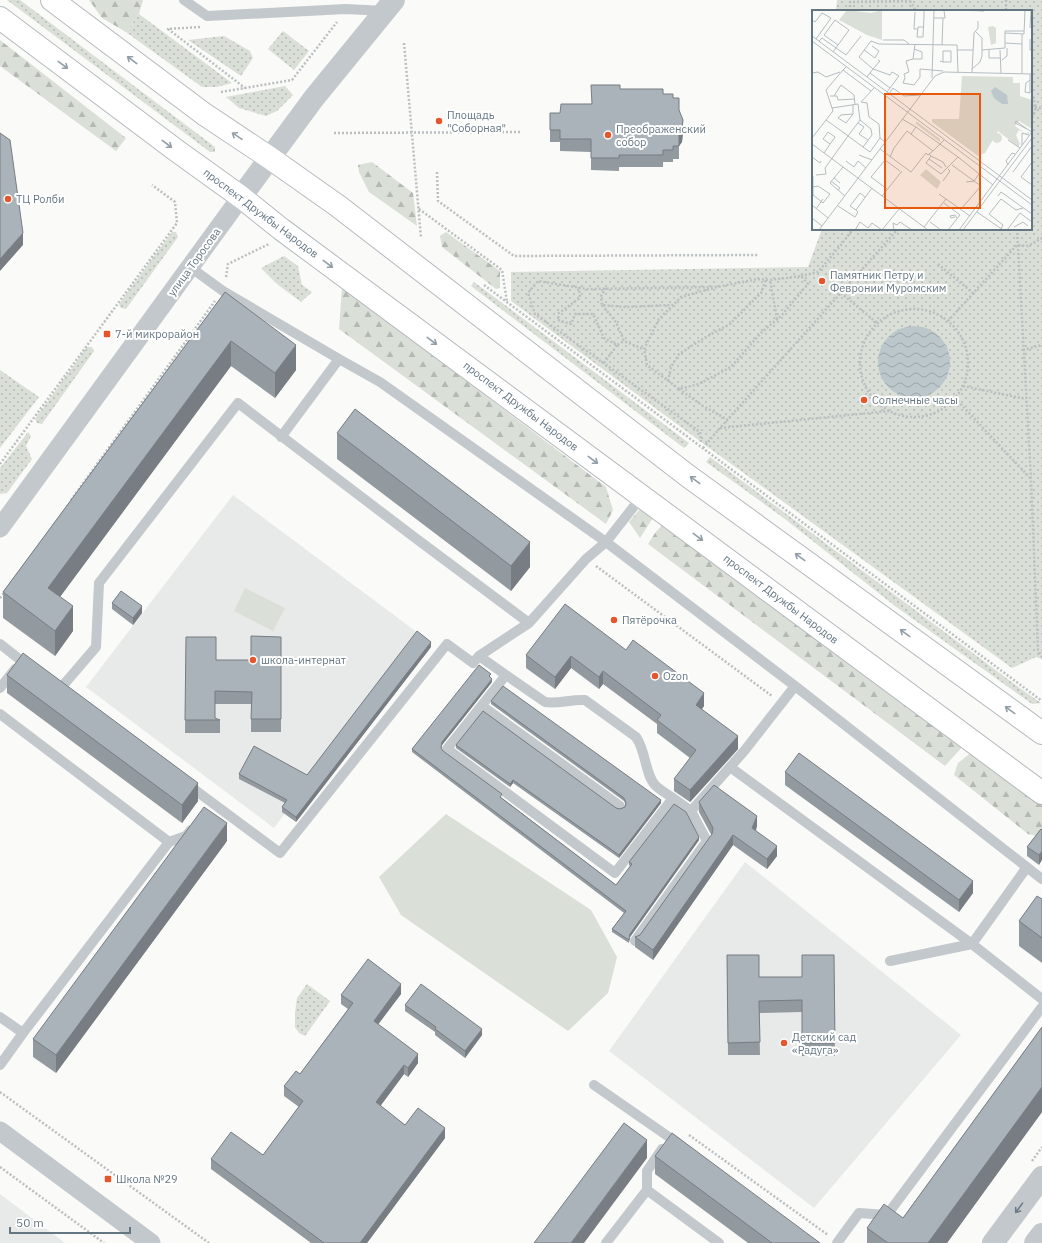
<svg xmlns="http://www.w3.org/2000/svg" width="1042" height="1243" viewBox="0 0 1042 1243" font-family="'IBM Plex Sans',sans-serif">
<style>
.built{fill:#e8e9e9}
.grass{fill:url(#grass-dots)}
.forest{fill:url(#forest-firs)}
.garden{fill:#dadfd7}
.water{fill:url(#water-waves)}
.lines{fill:none;stroke-linecap:round;stroke-linejoin:round}
.primary-casing{stroke:#b5babe;stroke-width:24}
.path{stroke:#bbbfc2;stroke-width:2.5;stroke-dasharray:2 2;stroke-linecap:butt}
.service{stroke:#c3c8cc;stroke-width:10}
.minor{stroke:#c3c8cc;stroke-width:19}
.tertiary{stroke:#c3c8cc;stroke-width:22}
.primary{stroke:#fff;stroke-width:22}
.wall{fill:#929a9f}
.shaded-wall{fill:#777d82}
.building{fill:#aab3b9;stroke:#777d82}
.oneway{stroke:#939fa8}
.oneway2{stroke:#6a7a87}
.poi-dot{fill:#e4572e;stroke:#fff;stroke-width:1.5}
.labels{text-anchor:middle;dominant-baseline:central;stroke-width:4;stroke-linejoin:round;paint-order:stroke}
.poi-label{font-size:11px;fill:#657683;stroke:#fff;text-anchor:start}
.street-label{font-size:11px;fill:#657683;stroke:#fff}
.inset-road{fill:none;stroke:#b5bdc2;stroke-width:1}
.view{fill:#e8590c;fill-opacity:0.15;stroke:#e8590c;stroke-width:2}
.inset-edge{fill:none;stroke:#657683;stroke-width:2}
</style>
<defs>
<pattern id="grass-dots" width="8" height="8" patternUnits="userSpaceOnUse"><rect width="8" height="8" fill="#dadfd7"/><path d="M2 2h.1M6 6h.1" fill="none" stroke="#b4b9b4" stroke-width="1.8" stroke-linecap="round"/></pattern>
<pattern id="forest-firs" width="22" height="20" patternUnits="userSpaceOnUse"><rect width="22" height="20" fill="#dadfd7"/><path d="M5 1l3.5 6h-7zM16 11l3.5 6h-7z" fill="#b4b9b4"/></pattern>
<pattern id="water-waves" width="16" height="10" patternUnits="userSpaceOnUse"><rect width="16" height="10" fill="#bbc7cb"/><path d="M0 5q4-4 8 0t8 0" fill="none" stroke="#9ca6aa"/></pattern>
</defs>
<rect width="100%" height="100%" fill="#fafaf8"/>
<!-- built -->
<path class="built" d="M233,495L418,633L274,828L86,687Z
M745,862L961,1035L814,1208L609,1051Z
M0,1194L65,1243H0Z"/>
<!-- grass -->
<path class="grass" d="M7,0H20L215,147V152H210Z
M837,0H1042V659L1036,657L1012,668L701,442L511,301V272L808,267L822,229H1031V11H836Z
M139,14L232,83L217,87H202L126,32Z
M283,31L309,51L294,70L268,49Z
M224,36L250,51L253,58L241,76L188,40Z
M285,86L293,95L277,111L266,116L239,108L226,97Z
M172,232H176L178,237L126,309L121,308L119,304Z
M284,256L298,266L302,285L312,292L301,302L277,284L261,268Z
M474,282L501,302L689,443L684,448L471,286Z
M87,347H92L94,351L42,424L37,423L35,419Z
M0,370L39,397L0,448Z
M28,432L31,436L26,446L32,459L7,493L0,494V468Z
M710,457L1013,683L1041,703L1032,704L895,606L785,519L706,462Z
M307,984L330,1001L305,1036L299,1033L295,1027V1013L297,998Z"/>
<!-- forest -->
<path class="forest" d="M89,0H143L139,14L126,32L102,18Z
M0,40L126,138L116,151L0,66Z
M372,162L413,193L417,226L369,192L359,172L358,165Z
M446,232L500,271V288L496,289L442,247L440,236Z
M342,287L606,487L613,510L606,524L339,329Z
M644,504L656,513L640,538L629,522Z
M663,524L964,745L945,766L648,544L655,533Z
M972,752L1042,801V837L1028,834L954,775L958,763Z"/>
<!-- garden -->
<path class="garden" d="M245,588L285,608L273,631L234,611Z
M446,814L591,910L617,957L608,993L568,1031L401,915L379,877Z"/>
<!-- water -->
<path class="water" d="M878 362a36 36 0 1 1 72 0a36 36 0 1 1-72 0Z"/>
<g class="lines">
<!-- primary casing -->
<g class="primary-casing">
<path id="primary" d="M52,0L204,114L270,158L338,206L688,476L1042,733
M0,18L177,151L241,197L281,229L1042,793"/>
</g>
<!-- path -->
<path class="path" d="M1006,0V11
M910,1L916,11
M850,11V2L910,1
M200,27L168,29L245,88
M404,43L421,238
M221,92L292,80L337,22
M1031,93C1036,101 1037,111 1031,119
M1031,107L1042,108
M334,133L521,132
M437,172L438,201L514,256L758,255
M419,209L502,270L507,302
M1017,229L1031,479L1038,650L1042,657
M938,264L974,294
M801,276L818,272L841,245L853,229
M226,277L228,264L269,244
M484,285L1042,701
M579,287L580,298L559,313L558,320L571,324L575,314H593L604,338L617,345L624,341
M606,288L601,296L602,305L625,307L672,305
M841,293L877,323
M602,305L616,322L624,341L643,349
M860 363a54 54 0 1 1 108 0a54 54 0 1 1-108 0Z
M948,321L1017,245L1028,246L1042,238
M1023,350L1042,345
M604,363L617,345
M668,381L671,367L679,354L706,337L730,324L761,293L766,280
M963,386L1026,399
M679,389L647,365L644,349L659,319L681,297L717,287L758,279L770,280
M955,398L1031,479
M728,420L703,406L679,389L699,384L731,367L761,333L781,316L808,284L801,276L770,280L777,319
M720,428L889,411
M701,442L700,432L535,314L528,293L538,281L587,289L717,287
M703,448L720,428L898,229
M0,464L177,223L175,202L152,185
M71,500L215,301
M596,566L772,696
M0,598L4,593
M0,1092L209,1243
M689,1135L828,1235
M1032,1161L1042,1147
M0,1167L104,1243"/>
<!-- service -->
<path class="service" d="M184,0L207,16L346,9L385,11
M190,267L223,291L339,359L281,437
M339,359L380,382L606,542L795,686L745,750L691,811L673,798L615,873L447,749L506,675L479,656
M0,644L28,666
M506,675L545,702C558,704 572,699 585,700L636,737C646,751 645,774 655,785C660,790 667,794 673,798
M795,686L1042,879
M0,688L15,669
M60,689L96,647L99,583L238,403L414,537L529,623
M482,706L620,806
M0,714L169,842
M730,767L972,944L1027,867
M187,784L280,853L447,644L473,663L479,656L529,623L586,559L606,542L642,496
M635,941L707,841L691,811
M890,961L972,944L1042,999
M0,1017L23,1033
M0,1065L23,1033L169,842L186,836L191,830
M594,1085L679,1144
M647,1190L719,1243
M606,1243L647,1190V1171L662,1149
M837,1243L859,1213L887,1215L1042,1007"/>
<!-- minor -->
<path class="minor" d="M0,528L241,197
M0,1131L151,1243"/>
<!-- tertiary -->
<path class="tertiary" d="M241,197L314,98L394,0
M993,1243L1042,1177
M1035,1243L1042,1234"/>
<!-- primary -->
<use href="#primary" class="primary"/>
</g>
<!-- wall -->
<path class="wall" d="M620,89L663,94L673,98L679,110L683,132L682,142L679,146V159H673V162H663V167H619V171L591,170V152L560,151V142H550V130L560,113L591,104Z
M225,292L296,370L275,398L231,366L60,597L73,631L55,656L3,618V592Z
M337,433L530,567L511,591L337,459Z
M112,603L142,613L133,625L112,609Z
M186,637L216,660H251L281,637V732H251V704H215V718L220,720V733H185Z
M431,647L296,822L282,812V807L285,803L239,779V774L307,775Z
M626,650L704,706L702,709L738,749L690,802L674,791V779L690,758L657,733V724L603,684L599,689L571,668L555,689L526,668V655Z
M7,675L198,801L182,823L7,693Z
M492,682L442,745L441,749L443,751L502,798L616,885L630,866L629,865V862L699,840L630,937L629,943L612,932V929L624,913L412,752V749Z
M491,701L661,803L619,858L513,783L510,787L456,748V745L616,808L620,809L625,807L626,805L624,801L491,704Z
M785,772L973,893L959,912L785,785Z
M699,802L757,826L756,831L777,856L767,869L733,845L653,960L635,947V937L640,935L712,836L699,812Z
M1041,829L1039,865L1027,856V847Z
M227,841L56,1073L33,1057V1039Z
M1042,899V963L1019,946V921Z
M727,955L759,977H802L834,955L835,1056H802V1012L759,1013L760,1055H728Z
M401,994L378,1024L418,1063L408,1077L404,1074L380,1106L405,1125L445,1138L367,1243H311L211,1169V1159L263,1155L299,1107L284,1096V1086L300,1074L348,1009L341,1004V995Z
M405,1005L482,1035L465,1058L435,1035V1032L405,1011Z
M1042,1027V1112L947,1243H867V1228L903,1218Z
M655,1156L820,1243H748L655,1174Z"/>
<!-- shaded-wall -->
<path class="shaded-wall" d="M683,120V132L682,142L679,146V134Z
M23,233V245L0,271V259Z
M231,341V366L48,613V588Z
M296,345V370L275,398V373Z
M530,542V567L511,591V566Z
M73,606V631L55,656V631Z
M142,606V613L133,625V618Z
M431,642V647L296,822V817Z
M571,656V668L555,689V677Z
M603,671V684L599,689V677Z
M492,679V682L442,745L441,751L442,742Z
M704,693V706L696,717V705Z
M738,736V749L690,802V790Z
M513,780V783L510,787V784Z
M198,783V801L182,823V805Z
M661,800V803L619,858V855Z
M757,816V826L752,838V828Z
M227,823V841L56,1073V1055Z
M733,835V845L653,960V950Z
M699,837V840L630,937L629,943L630,934Z
M777,846V856L767,869V859Z
M1042,851V860L1039,865V855Z
M973,881V893L959,912V900Z
M401,984V994L374,1030V1021Z
M482,1029V1035L465,1058V1051Z
M418,1054V1063L408,1077V1068Z
M404,1065V1074L376,1112V1102Z
M1042,1087V1112L947,1243H928Z
M445,1128V1138L367,1243H360Z
M647,1140V1158L584,1243H571Z"/>
<!-- building -->
<path class="building" d="M591,85H620V89H663V94H673V98H679V110L683,120L682,129L679,134V146H673V150H663V155H619V158H591V139H560V130H550V113H560L561,104H592Z
M0,133L10,140L23,233L0,259Z
M225,292L296,345L275,373L231,341L48,588L73,606L55,631L3,592Z
M355,409L530,542L511,566L337,433Z
M121,591L142,606L133,618L112,603Z
M565,604L626,650L633,640L704,693L696,705L738,736L690,790L674,779L696,750L657,720L661,715L603,671L599,677L571,656L555,677L526,655Z
M417,631L431,642L296,817L282,807L287,800L239,774L254,746L307,775Z
M251,636L281,637V719H251L252,692L215,691V718L220,720H185L186,637H216V660H251Z
M23,653L198,783L182,805L7,675Z
M479,665L491,674L489,676L492,679L442,742L441,748L443,751L502,794L500,797L616,885L632,864L629,862L674,804L686,812L699,837L630,934L629,940L612,929L626,911L412,749Z
M503,686L661,800L619,855L513,780L510,784L456,745L483,711L616,808L620,809L625,807L626,803L624,798L491,701Z
M799,753L973,881L959,900L785,772Z
M714,785L757,816L752,828L777,846L767,859L733,835L653,950L635,937L640,935L712,834L713,828L699,802Z
M204,807L227,823L56,1055L33,1039Z
M1041,829L1042,830V851L1039,855L1027,847Z
M1037,896L1042,899V938L1019,921Z
M727,955H759V977H802V955H834L835,1043H802V1000L759,1001L760,1042L728,1043Z
M368,959L401,984L374,1021L418,1054L408,1068L404,1065L376,1102L405,1125L418,1108L445,1128L360,1243H324L211,1159L231,1132L263,1155L303,1101L284,1086L296,1071L300,1074L353,1003L341,995Z
M421,984L482,1029L465,1051L435,1029L436,1027L405,1005Z
M1042,1027V1087L928,1243H888L867,1228L884,1204L903,1218Z
M624,1123L647,1140L571,1243H534Z
M672,1133L820,1243H772L655,1156Z"/>
<!-- one-way arrows -->
<defs><path id="oneway-shaft" d="M-6 0H5M1.5-3L5.5 0L1.5 3" fill="none" stroke-width="1.6" stroke-linecap="round" stroke-linejoin="round"/></defs>
<g class="oneway">
<use href="#oneway-shaft" transform="translate(132 60) rotate(-143)"/>
<use href="#oneway-shaft" transform="translate(63 65) rotate(37)"/>
<use href="#oneway-shaft" transform="translate(237 136) rotate(-146)"/>
<use href="#oneway-shaft" transform="translate(167 144) rotate(37)"/>
<use href="#oneway-shaft" transform="translate(328 264) rotate(37)"/>
<use href="#oneway-shaft" transform="translate(432 341) rotate(37)"/>
<use href="#oneway-shaft" transform="translate(593 460) rotate(37)"/>
<use href="#oneway-shaft" transform="translate(695 480) rotate(-144)"/>
<use href="#oneway-shaft" transform="translate(698 537) rotate(37)"/>
<use href="#oneway-shaft" transform="translate(800 557) rotate(-144)"/>
<use href="#oneway-shaft" transform="translate(905 633) rotate(-144)"/>
<use href="#oneway-shaft" transform="translate(1010 710) rotate(-144)"/>
</g>
<use class="oneway2" href="#oneway-shaft" transform="translate(1019 1208) rotate(126)"/>
<!-- markers -->
<g class="poi-dot">
<circle cx="439" cy="121" r="4"/>
<circle cx="608" cy="135" r="4"/>
<circle cx="8" cy="199" r="4"/>
<circle cx="822" cy="281" r="4"/>
<rect x="103" y="330" width="8" height="8" rx="2"/>
<circle cx="864" cy="400" r="4"/>
<circle cx="614" cy="620" r="4"/>
<circle cx="253" cy="660" r="4"/>
<circle cx="655" cy="676" r="4"/>
<circle cx="784" cy="1043" r="4"/>
<rect x="104" y="1175" width="8" height="8" rx="2"/>
</g>
<g class="labels">
<!-- poi labels -->
<g class="poi-label">
<text x="447" y="115">Площадь<tspan x="447" dy="13">"Соборная"</tspan></text>
<text x="616" y="129">Преображенский<tspan x="616" dy="13">собор</tspan></text>
<text x="16" y="199">ТЦ Ролби</text>
<text x="830" y="275">Памятник Петру и<tspan x="830" dy="13">Февронии Муромским</tspan></text>
<text x="115" y="334">7-й микрорайон</text>
<text x="872" y="400">Солнечные часы</text>
<text x="622" y="620">Пятёрочка</text>
<text x="261" y="660">школа-интернат</text>
<text x="663" y="676">Ozon</text>
<text x="792" y="1037">Детский сад<tspan x="792" dy="13">«Радуга»</tspan></text>
<text x="116" y="1179">Школа №29</text>
</g>
<!-- street labels -->
<g class="street-label">
<text transform="translate(261 213) rotate(37)">проспект Дружбы Народов</text>
<text transform="translate(194 262) rotate(-54)">улица Торосова</text>
<text transform="translate(521 406) rotate(37)">проспект Дружбы Народов</text>
<text transform="translate(781 599) rotate(37)">проспект Дружбы Народов</text>
</g>
</g>
<!-- overview -->
<g transform="translate(812 10)">
<rect width="220" height="220" fill="#fafaf8"/>
<path d="M35,0L59,3L70,0V30L55,25L27,10ZM150,66L201,67V73H208V86L220,90V119L207,111L203,116L213,123L218,122L216,124L213,123L207,120L204,125L208,134L206,137L186,121L173,143L166,146L120,112V109H147Z" fill="#dadfd7"/>
<path d="M104,111L128,129V132L104,114Z" fill="#dadfd7"/>
<path d="M181,16L184,18V33L179,35L176,17ZM180 128a5 5 0 1 1 10 0a5 5 0 1 1-10 0ZM114,159L129,172L125,179L108,165Z" fill="#dadfd7"/>
<path d="M183,77L195,85L196,94H190L182,88L179,81Z" fill="#bbc7cb"/>
<path class="inset-road" d="M112,0V7L111,27H105L106,17H112M149,0L172,1M103,2L102,19H105M122,8H133L132,0M0,10L3,12L10,3L19,8L4,29M218,18L219,0M193,23V21H212M210,24V64M0,26L220,190M218,29V40H220M71,30H92L97,34M0,31L220,195M7,31L10,28L34,45L49,26M193,33L210,34M103,34L101,49L94,51L97,62L92,64L93,68L91,73L102,75L108,67V59L131,61M130,35L131,8M52,40L63,48L67,41L60,36M145,40H161M170,40L193,38V23L212,24L213,0M177,40V48H188M188,40L189,63M21,42L26,35L12,25L23,10L37,20L26,35M101,49H110V42L102,39M66,50L68,51L61,59L78,65L80,62L87,66L75,82M190,50L195,46V38M128,51L131,52H139V41H131V52M34,57L31,60L59,81M160,59L168,52L170,46V28L163,21M160,62L162,23L166,18V11M0,63L6,62L14,67L28,62M58,63L78,78M55,67L61,59L47,47L59,31L67,34L145,35L146,62M120,68L122,0M218,70L214,73L213,82L218,83V64M62,78L49,92L55,93L57,107L67,114L68,128L73,132M77,84L81,78L92,86L108,85M18,86H22L29,75L42,85L43,94M22,86H25L26,90L43,89M46,94L48,110M20,98L14,80L31,60M41,104L29,105L26,108L34,113L41,104V95M90,109L104,117L99,124M46,113L52,117L47,124L56,130M104,117L146,147L129,164L114,153L119,146L117,144M215,119L203,113L204,111L215,119L220,122M0,128L21,101L20,98L46,94M196,130L208,138M0,134L116,220M210,135V123L217,125M51,137L58,142L68,128M68,139L99,162L114,143L116,145L121,141L132,130M12,143L23,127L16,122L11,129L18,134M47,145L60,150M119,146L131,152L134,157M0,147L8,153L9,151M78,147L82,138L95,121L121,141M146,147L181,175M117,149L130,158M34,151L42,157L46,151L54,158M220,152L209,167L220,175M140,155L162,171L167,164M196,155L194,151L200,143L203,144M201,162L220,136M4,165L14,164L13,158L36,126L48,110L59,119L60,125L51,137L36,126L35,125L14,110M1,166V185L11,193L18,184L6,176L1,177M22,168L18,173L33,186M19,171L28,178L26,180M131,171L138,161L136,159M28,173L22,168L31,157M75,179L59,167L73,150L88,161M127,184L158,206M70,186L90,161M186,186L189,182L220,204M132,193L148,205L136,220M0,195L16,208M26,196L43,207L46,202L44,200L60,178M4,199L11,189M149,199L169,176L162,171L154,172M44,200L38,196L48,183L53,187M165,202L191,220M143,207L139,208L138,206L143,205L145,208M0,208L10,216M118,212L129,220M112,217L134,189M202,217L211,212L216,216M189,219L191,215L177,204L189,189L204,200L211,198M7,220L123,66L132,62L220,64M43,220L48,212L56,218L60,213L70,220M70,220L87,199M82,220L81,213L85,215L88,212L100,220M147,220L220,122M151,220L220,128M195,220L208,203L220,212"/>
<path class="view" d="M73,84H168V198H73Z"/>
<rect width="220" height="220" class="inset-edge"/>
</g>
<!-- scale -->
<path d="M10 1227v6h120v-6" fill="none" stroke="#657683" stroke-width="2"/>
<text x="16" y="1227" font-size="12" fill="#657683" stroke="#ffffff" stroke-width="3" paint-order="stroke">50 m</text>
</svg>
